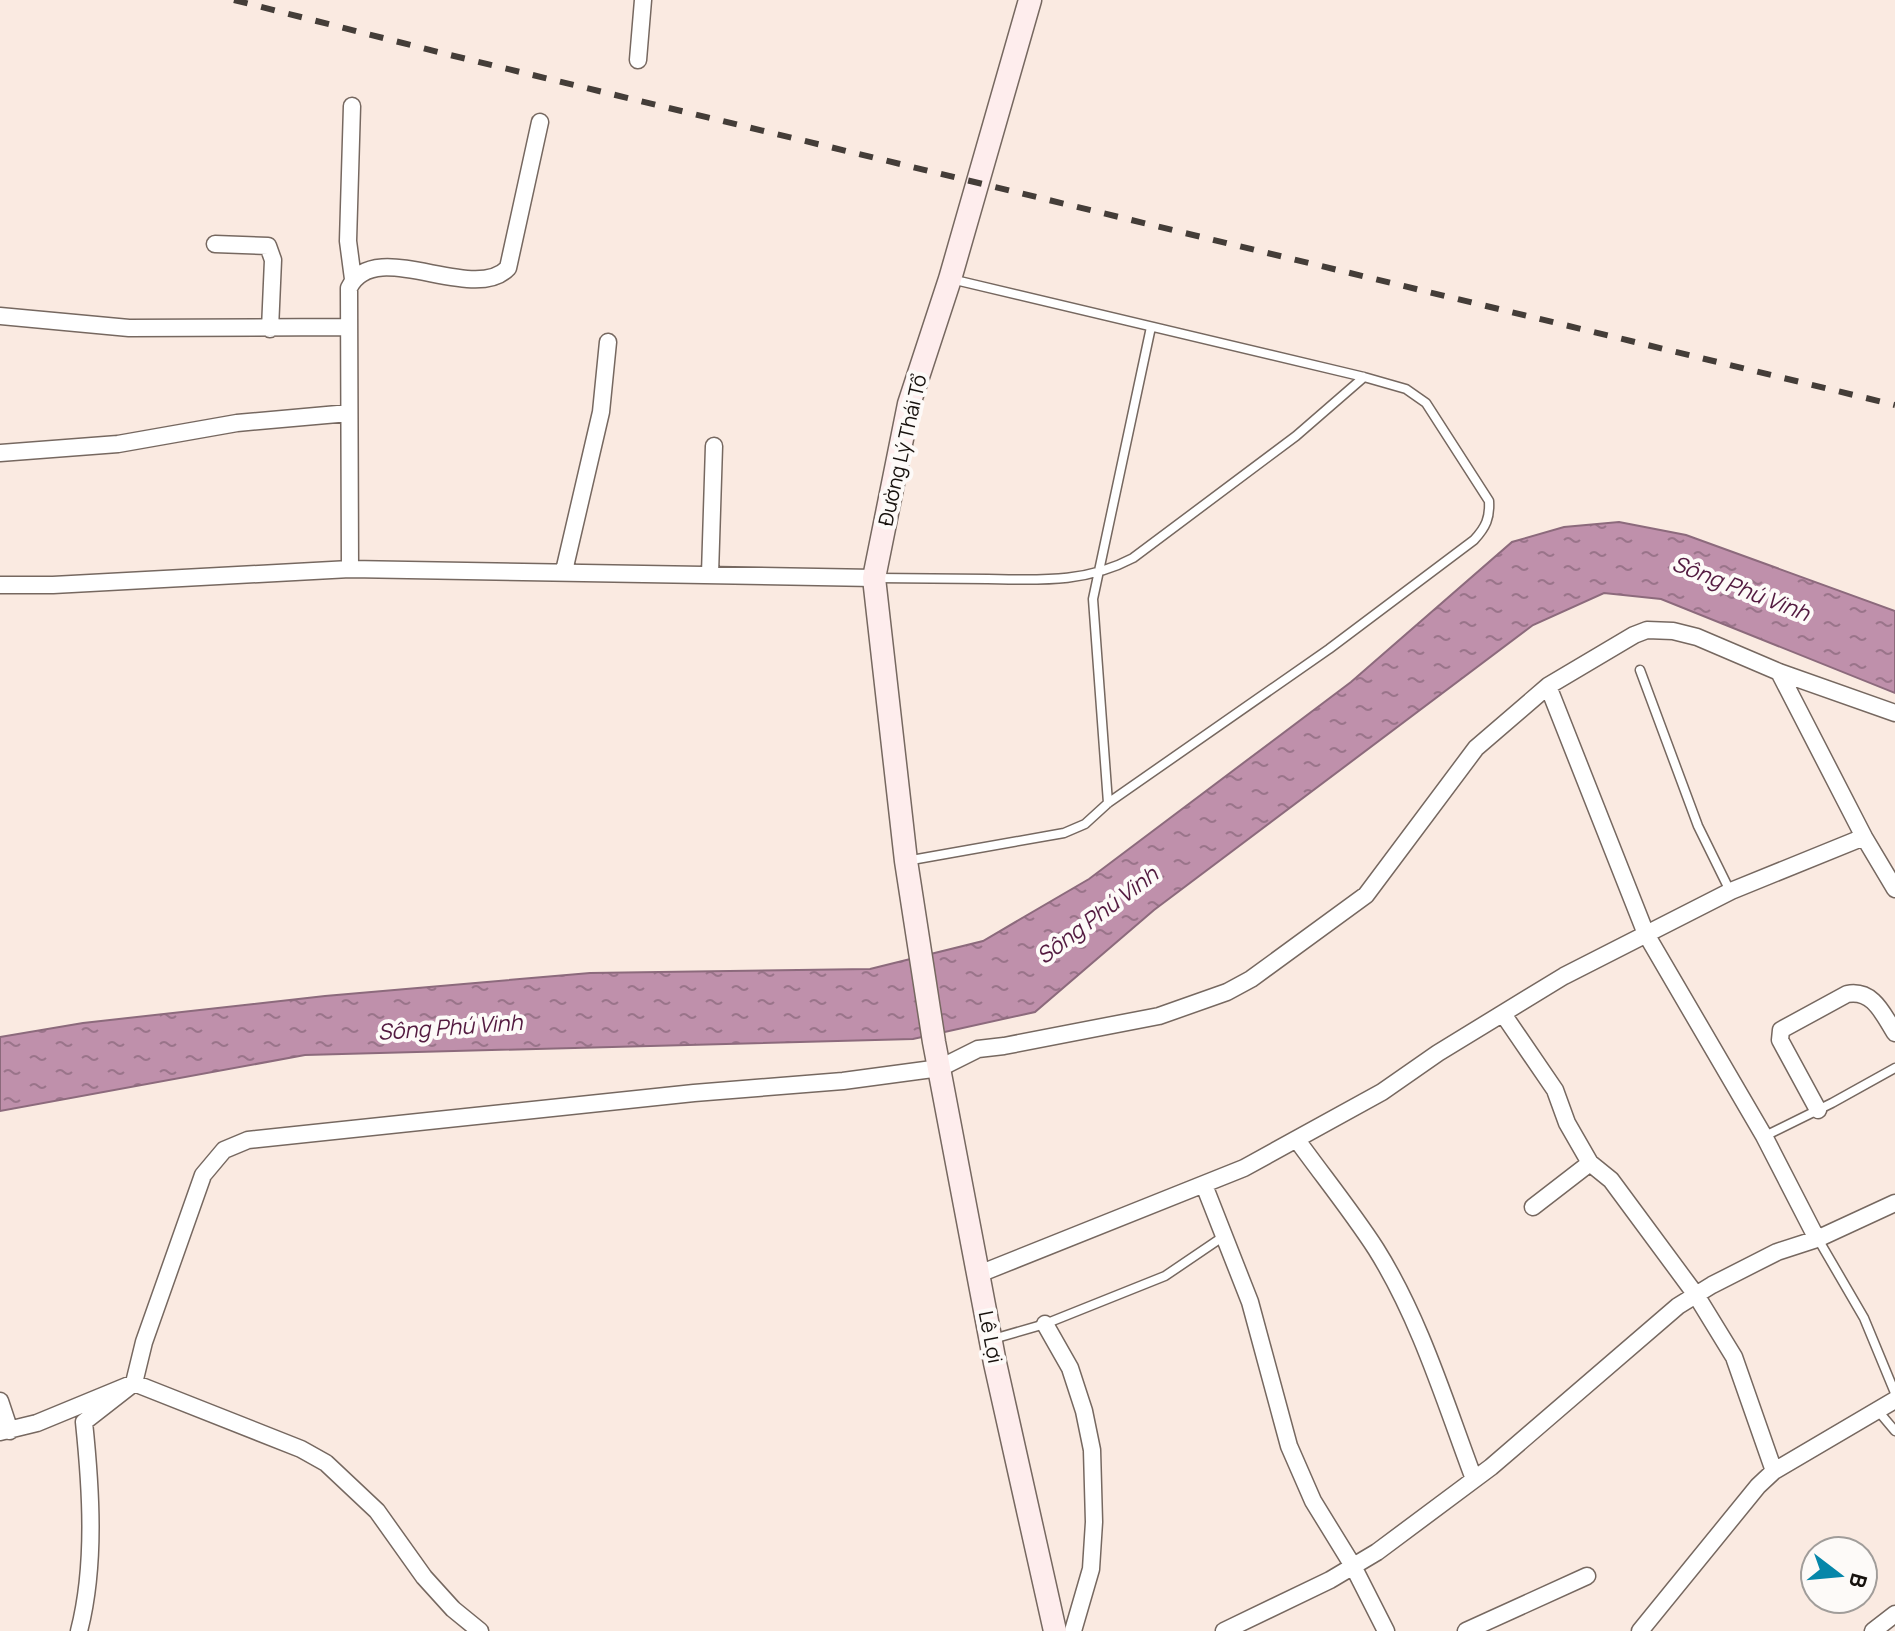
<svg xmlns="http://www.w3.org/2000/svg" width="1895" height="1631" viewBox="0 0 1895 1631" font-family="Manrope,sans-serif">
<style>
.water{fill:url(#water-ripples);stroke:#8c6a7c;stroke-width:2}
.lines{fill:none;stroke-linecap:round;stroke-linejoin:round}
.service-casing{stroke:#766860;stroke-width:11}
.minor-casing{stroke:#766860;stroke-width:19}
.secondary-casing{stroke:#766860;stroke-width:25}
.service{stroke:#fff;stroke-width:8}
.minor{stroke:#fff;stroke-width:16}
.secondary{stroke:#feeded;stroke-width:22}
.rail{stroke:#443d38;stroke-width:6;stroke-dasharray:14 14;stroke-linecap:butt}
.labels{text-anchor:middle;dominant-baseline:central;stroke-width:8;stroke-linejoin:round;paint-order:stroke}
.street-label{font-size:20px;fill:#16110d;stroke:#fdfaf8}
.water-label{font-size:22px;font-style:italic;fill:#531a40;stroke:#fdfaf8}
</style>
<defs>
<pattern id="water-ripples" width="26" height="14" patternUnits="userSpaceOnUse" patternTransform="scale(2)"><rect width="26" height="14" fill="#bf90ab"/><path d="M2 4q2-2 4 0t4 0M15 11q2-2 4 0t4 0" fill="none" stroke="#9a748a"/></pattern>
</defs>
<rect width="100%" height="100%" fill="#faeae1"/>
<!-- water -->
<path class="water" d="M1619,522L1686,535L1895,611V693L1661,599L1604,593L1533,625L1154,910L1035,1012L913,1039L305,1055L0,1111V1037L83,1023L325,996L590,973L870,969L983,941L1089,879L1351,682L1512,542L1564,527Z"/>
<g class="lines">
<!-- service casing -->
<g class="service-casing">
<path id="service" d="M876,578C913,578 951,579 988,579C1040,580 1086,583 1133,558L1296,436L1364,377
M1640,670L1698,826L1730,891
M1108,803L1093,599L1151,327
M906,861L1064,833L1085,824L1108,803L1329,649L1474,540C1486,527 1490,518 1489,501L1426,403L1406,389L1364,377L951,279
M1765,1136L1832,1103L1895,1068
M1818,1239L1864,1318L1895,1393
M993,1339L1045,1324L1165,1276L1224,1236
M1879,1412L1895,1431"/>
</g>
<!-- minor casing -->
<g class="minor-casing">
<path id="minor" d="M638,60L643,0
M352,106L348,241L353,279
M215,244L268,246L273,260L270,329
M0,316L129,328L348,327
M0,453L118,444L237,423L349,413
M350,569L349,288C374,235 473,305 508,268L540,122
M564,571L601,412L608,342
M710,574L714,446
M0,585H53L350,569L874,578
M1779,672L1864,837L1895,889
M1548,686L1646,934L1764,1136L1817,1239
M1503,1014L1555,1090L1567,1123L1590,1163L1611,1180L1696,1295L1734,1357L1774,1471
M1818,1110L1780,1040L1781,1030L1847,994C1873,989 1883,1014 1895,1033
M1297,1140C1323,1176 1352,1212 1376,1249C1420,1319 1445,1402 1474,1479
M1204,1185L1250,1302L1289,1446L1313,1501L1353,1566L1386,1631
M1533,1207L1590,1163
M979,1274L1244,1168L1382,1092L1438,1053L1564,976L1731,891L1864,837
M1045,1324L1070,1368L1084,1411L1092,1450L1094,1522L1091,1569L1073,1631
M0,1401L10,1431
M0,1432L37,1423L134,1383L301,1449L326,1463L377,1511L424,1577L453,1609L480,1631
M79,1631C96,1565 91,1489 84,1422L134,1383L144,1342L203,1175L224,1150L248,1140L694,1093L843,1081L940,1068L978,1049L1004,1046L1159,1016L1227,992L1251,979L1366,895L1476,748L1548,686L1634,635L1647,630L1673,631L1697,637L1779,672L1895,713
M1224,1631L1330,1580L1377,1552L1491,1467L1678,1306L1712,1285L1777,1252L1817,1239L1895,1203
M1466,1631L1587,1576
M1640,1631L1758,1486L1774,1471L1895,1400
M1873,1631L1895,1614"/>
</g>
<!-- secondary casing -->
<g class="secondary-casing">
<path id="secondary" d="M1030,0L950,279L909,404L874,578L906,861L934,1042L995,1363L1055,1631"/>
</g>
<!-- service -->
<use href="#service" class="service"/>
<!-- minor -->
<use href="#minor" class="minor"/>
<!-- secondary -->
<use href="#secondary" class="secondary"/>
<!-- rail -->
<path class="rail" d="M234,0L446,54L1895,405"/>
</g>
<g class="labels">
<!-- street labels -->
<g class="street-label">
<text transform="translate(902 450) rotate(-77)">Đường Lý Thái Tổ</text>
<text transform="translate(991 1337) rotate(79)">Lê Lợi</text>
</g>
<!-- water labels -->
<g class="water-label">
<text transform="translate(1741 588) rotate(21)">Sông Phú Vinh</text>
<text transform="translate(1097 915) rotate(-37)">Sông Phú Vinh</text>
<text transform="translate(450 1027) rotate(-4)">Sông Phú Vinh</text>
</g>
</g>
<!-- north arrow -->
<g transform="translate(1839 1575) rotate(106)"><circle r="38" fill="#fdfaf8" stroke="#a19d9a" stroke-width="2"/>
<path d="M0-6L14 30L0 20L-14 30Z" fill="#0686a9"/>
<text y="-12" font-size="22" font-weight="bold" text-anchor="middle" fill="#16110d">B</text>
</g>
</svg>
